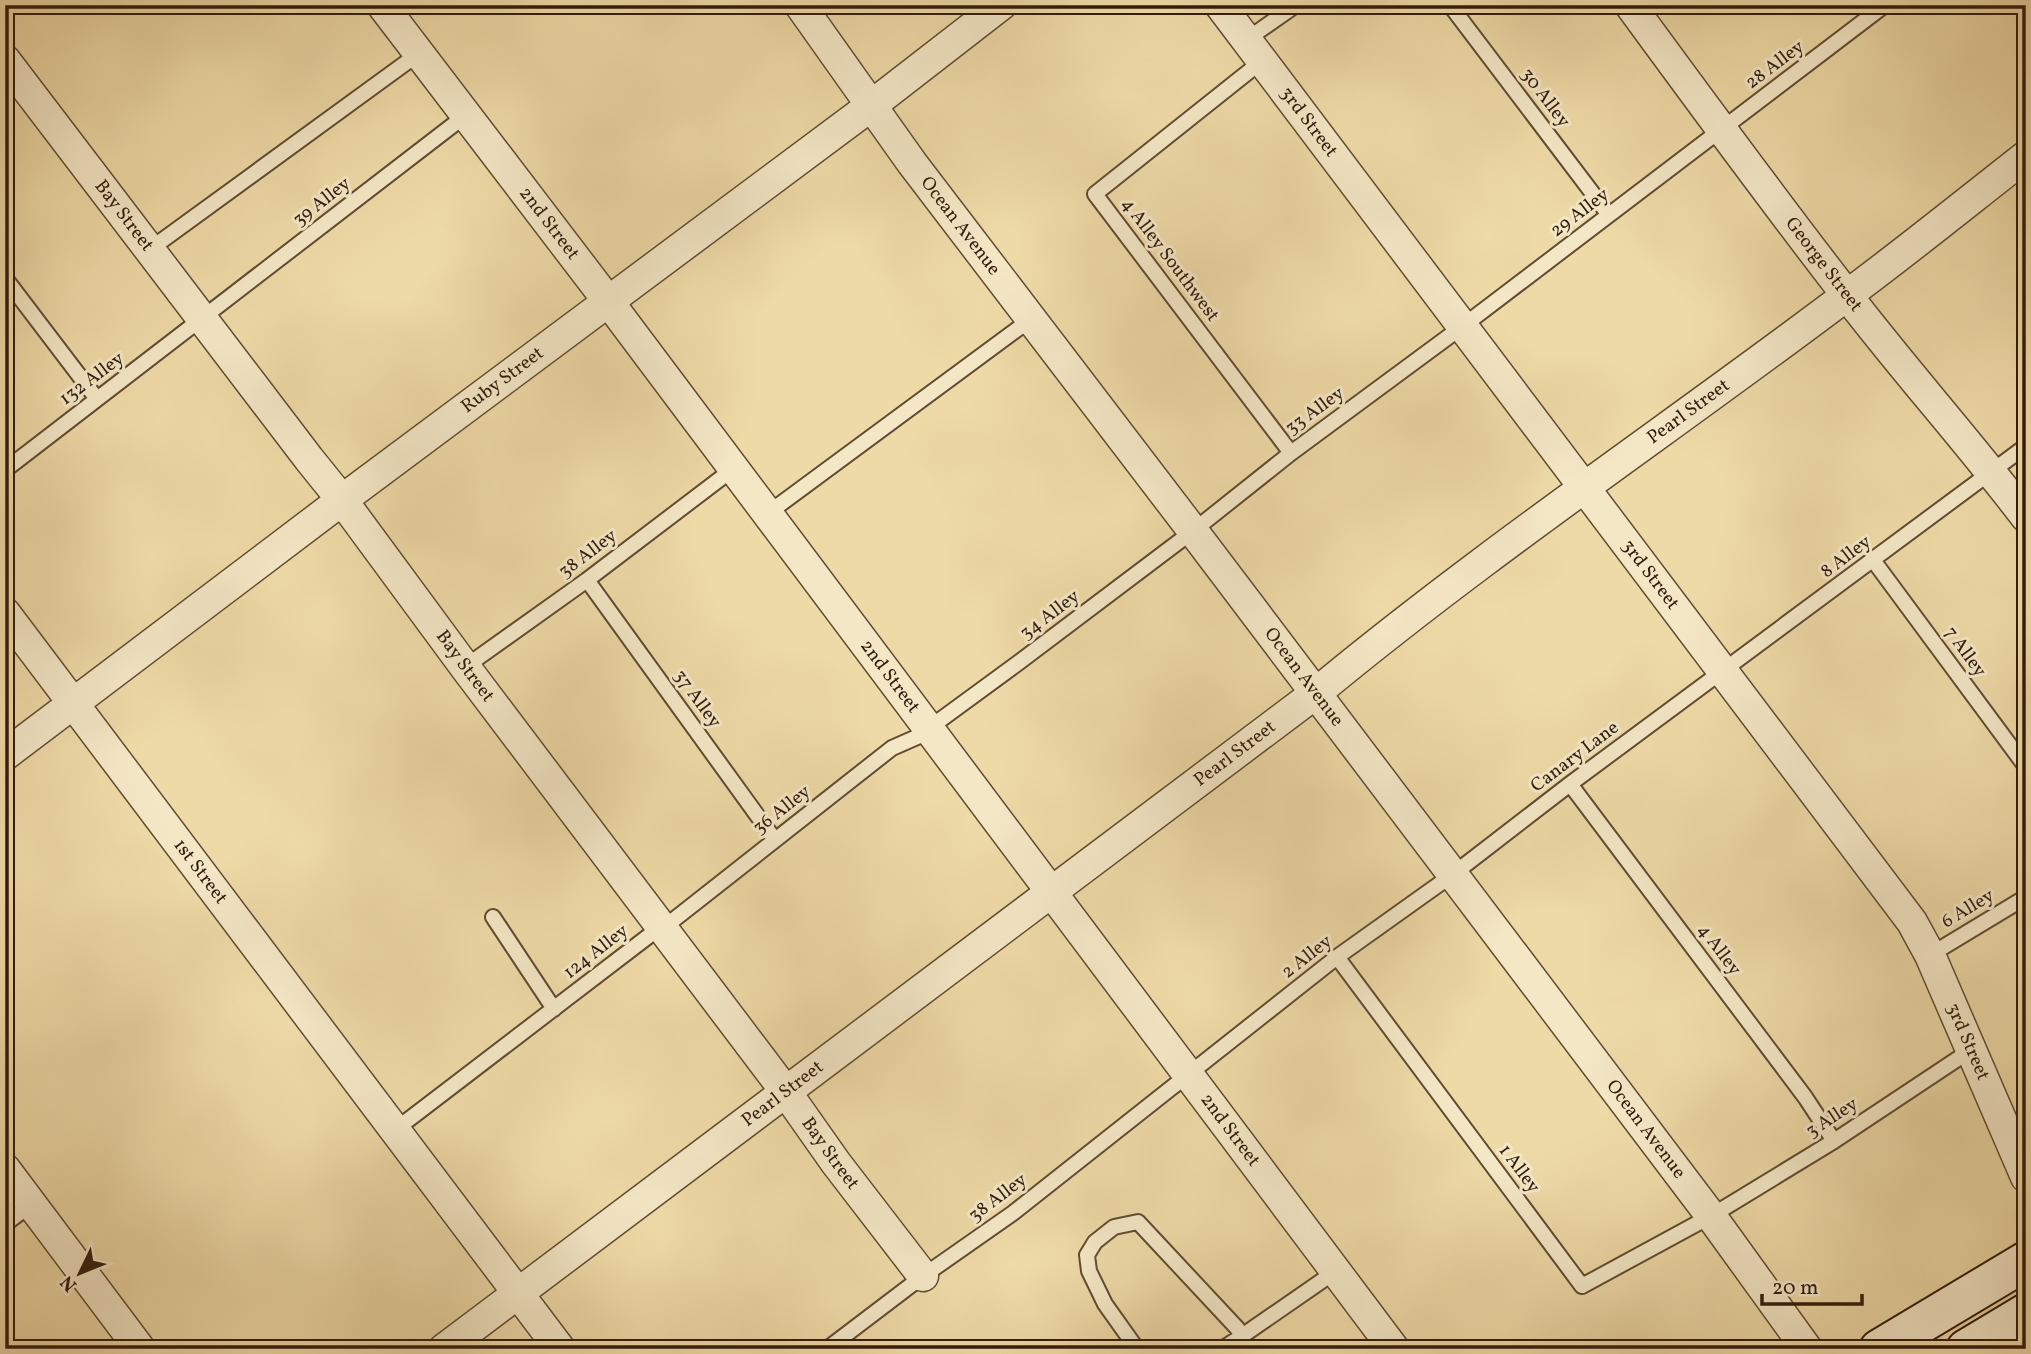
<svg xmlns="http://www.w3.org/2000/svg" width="2031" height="1354" viewBox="0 0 2031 1354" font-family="Vollkorn,serif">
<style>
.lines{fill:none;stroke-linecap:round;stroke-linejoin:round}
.service-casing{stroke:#604c33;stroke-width:18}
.minor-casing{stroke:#604c33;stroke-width:33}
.secondary-casing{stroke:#311c0c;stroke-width:42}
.service{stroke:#f4e7c6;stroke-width:14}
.minor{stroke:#f4e7c6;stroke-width:30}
.secondary{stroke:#f4e7c6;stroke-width:38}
.labels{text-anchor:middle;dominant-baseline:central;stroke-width:6;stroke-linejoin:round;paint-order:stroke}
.street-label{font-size:19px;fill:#311c0c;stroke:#f4e7c6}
</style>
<rect width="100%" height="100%" fill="#eedaa7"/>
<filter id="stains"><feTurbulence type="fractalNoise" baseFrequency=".00286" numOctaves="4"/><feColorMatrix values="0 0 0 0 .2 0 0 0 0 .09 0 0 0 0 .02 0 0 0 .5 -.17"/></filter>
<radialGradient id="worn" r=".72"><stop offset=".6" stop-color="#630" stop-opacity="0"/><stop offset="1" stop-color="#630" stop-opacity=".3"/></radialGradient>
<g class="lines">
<!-- service casing -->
<g class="service-casing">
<path id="service" d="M1450,5L1609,215
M1246,40L1296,5
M1262,61L1095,194L1291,453
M149,250L418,54
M5,278L97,399
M5,470L466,115
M767,514L1031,319
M1873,560L2026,767
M587,580L775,840
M465,667L587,580L733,469
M1570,784L1805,1097L1834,1141
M493,917L554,1009
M1930,955L2026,897
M1337,957L1582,1286L1711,1216L1834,1141L1971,1050
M395,1130L650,935L662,929L892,748L917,737L1018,663L1193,531L1291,453L1463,326L1885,5
M5,1224L32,1204
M827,1349L923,1276L1013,1213L1337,957L1452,875L1570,784L2026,446
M1137,1349L1105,1304L1089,1271L1087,1255L1095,1242L1114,1227L1138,1222L1237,1328L1242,1336L1336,1271
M1222,1349L1242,1336"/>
</g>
<!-- minor casing -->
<g class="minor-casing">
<g id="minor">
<path id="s1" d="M382,5L608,301L1394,1349"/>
<path id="s2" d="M800,5L912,163L1193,531L1711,1216L1807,1349"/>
<path id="s3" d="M1220,5L1912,922L1930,955L2026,1177"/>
<path id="s4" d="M1630,5C1701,102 1772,199 1846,294C1904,370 1968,441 2026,517"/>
<path id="s5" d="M5,60L309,459L342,500L465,667L786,1092L836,1163L923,1276"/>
<path id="s6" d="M5,613L560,1349"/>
<path id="s7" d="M5,755L342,500L872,105L1001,5"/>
<path d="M5,1169L140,1349"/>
<path id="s8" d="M444,1349L1316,693C1486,552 1670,429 1846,296C1907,251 1966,203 2026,156"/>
</g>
</g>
<!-- secondary casing -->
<g class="secondary-casing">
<path id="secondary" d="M1879,1349L2026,1261
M1966,1349L2026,1313"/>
</g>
<!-- service -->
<use href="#service" class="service"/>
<!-- minor -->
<use href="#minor" class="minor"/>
<!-- secondary -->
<use href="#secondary" class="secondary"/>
</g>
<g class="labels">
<!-- street labels -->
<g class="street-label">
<text transform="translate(1775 65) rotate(-37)">28 Alley</text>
<text transform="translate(1545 98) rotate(53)">30 Alley</text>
<text stroke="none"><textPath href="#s3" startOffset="147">3rd Street</textPath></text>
<text transform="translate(322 202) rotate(-38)">39 Alley</text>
<text transform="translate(1580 213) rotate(-37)">29 Alley</text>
<text stroke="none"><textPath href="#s5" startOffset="196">Bay Street</textPath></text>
<text stroke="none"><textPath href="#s1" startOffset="275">2nd Street</textPath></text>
<text stroke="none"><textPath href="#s2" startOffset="273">Ocean Avenue</textPath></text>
<text transform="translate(1170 260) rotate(53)">4 Alley Southwest</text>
<text stroke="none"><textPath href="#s4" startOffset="324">George Street</textPath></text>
<text transform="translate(92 379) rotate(-37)">132 Alley</text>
<text stroke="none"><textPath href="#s7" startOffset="623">Ruby Street</textPath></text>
<text transform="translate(1315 411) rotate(-36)">33 Alley</text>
<text stroke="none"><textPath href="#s8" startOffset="1558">Pearl Street</textPath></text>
<text transform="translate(588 554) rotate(-37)">38 Alley</text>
<text transform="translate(1846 557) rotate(-37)">8 Alley</text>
<text stroke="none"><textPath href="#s3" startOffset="714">3rd Street</textPath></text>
<text transform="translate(1050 615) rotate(-37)">34 Alley</text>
<text transform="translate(1965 652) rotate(54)">7 Alley</text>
<text stroke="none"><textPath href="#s5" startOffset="761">Bay Street</textPath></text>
<text stroke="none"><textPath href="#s1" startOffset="842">2nd Street</textPath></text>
<text stroke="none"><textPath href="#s2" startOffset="840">Ocean Avenue</textPath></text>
<text transform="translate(697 699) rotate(54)">37 Alley</text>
<text stroke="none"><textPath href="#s8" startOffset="990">Pearl Street</textPath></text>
<text transform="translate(1575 757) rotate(-37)">Canary Lane</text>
<text transform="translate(782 810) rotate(-38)">36 Alley</text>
<text stroke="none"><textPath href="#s6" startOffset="324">1st Street</textPath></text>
<text transform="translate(1968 909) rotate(-31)">6 Alley</text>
<text transform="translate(1719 950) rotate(53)">4 Alley</text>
<text transform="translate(596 952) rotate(-38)">124 Alley</text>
<text transform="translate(1307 957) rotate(-38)">2 Alley</text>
<text stroke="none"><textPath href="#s3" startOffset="1281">3rd Street</textPath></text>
<text stroke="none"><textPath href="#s8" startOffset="424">Pearl Street</textPath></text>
<text transform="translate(1832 1118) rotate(-33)">3 Alley</text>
<text stroke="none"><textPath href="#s1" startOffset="1409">2nd Street</textPath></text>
<text stroke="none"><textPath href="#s2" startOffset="1407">Ocean Avenue</textPath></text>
<text stroke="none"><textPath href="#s5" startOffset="1370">Bay Street</textPath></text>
<text transform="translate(1519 1169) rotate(53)">1 Alley</text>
<text transform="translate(998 1198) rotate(-37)">38 Alley</text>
</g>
</g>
<!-- margin -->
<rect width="2031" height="1354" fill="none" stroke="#eedaa7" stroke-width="28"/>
<rect x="7" y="7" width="2017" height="1340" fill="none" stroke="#311c0c" stroke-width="3.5"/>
<rect x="14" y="14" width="2003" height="1326" fill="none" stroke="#311c0c" stroke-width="2"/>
<!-- north arrow -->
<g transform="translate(80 1273) rotate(227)" stroke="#f4e7c6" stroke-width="5" paint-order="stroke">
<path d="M0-5L12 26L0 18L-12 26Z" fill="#311c0c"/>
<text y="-10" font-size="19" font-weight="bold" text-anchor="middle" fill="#311c0c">N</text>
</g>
<!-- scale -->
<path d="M1762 1294v10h100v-10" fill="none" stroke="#311c0c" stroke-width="3.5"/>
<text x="1772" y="1294" font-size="21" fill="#311c0c" stroke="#f4e7c6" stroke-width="5" paint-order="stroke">20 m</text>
<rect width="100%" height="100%" filter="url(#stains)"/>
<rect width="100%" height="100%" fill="url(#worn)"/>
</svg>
